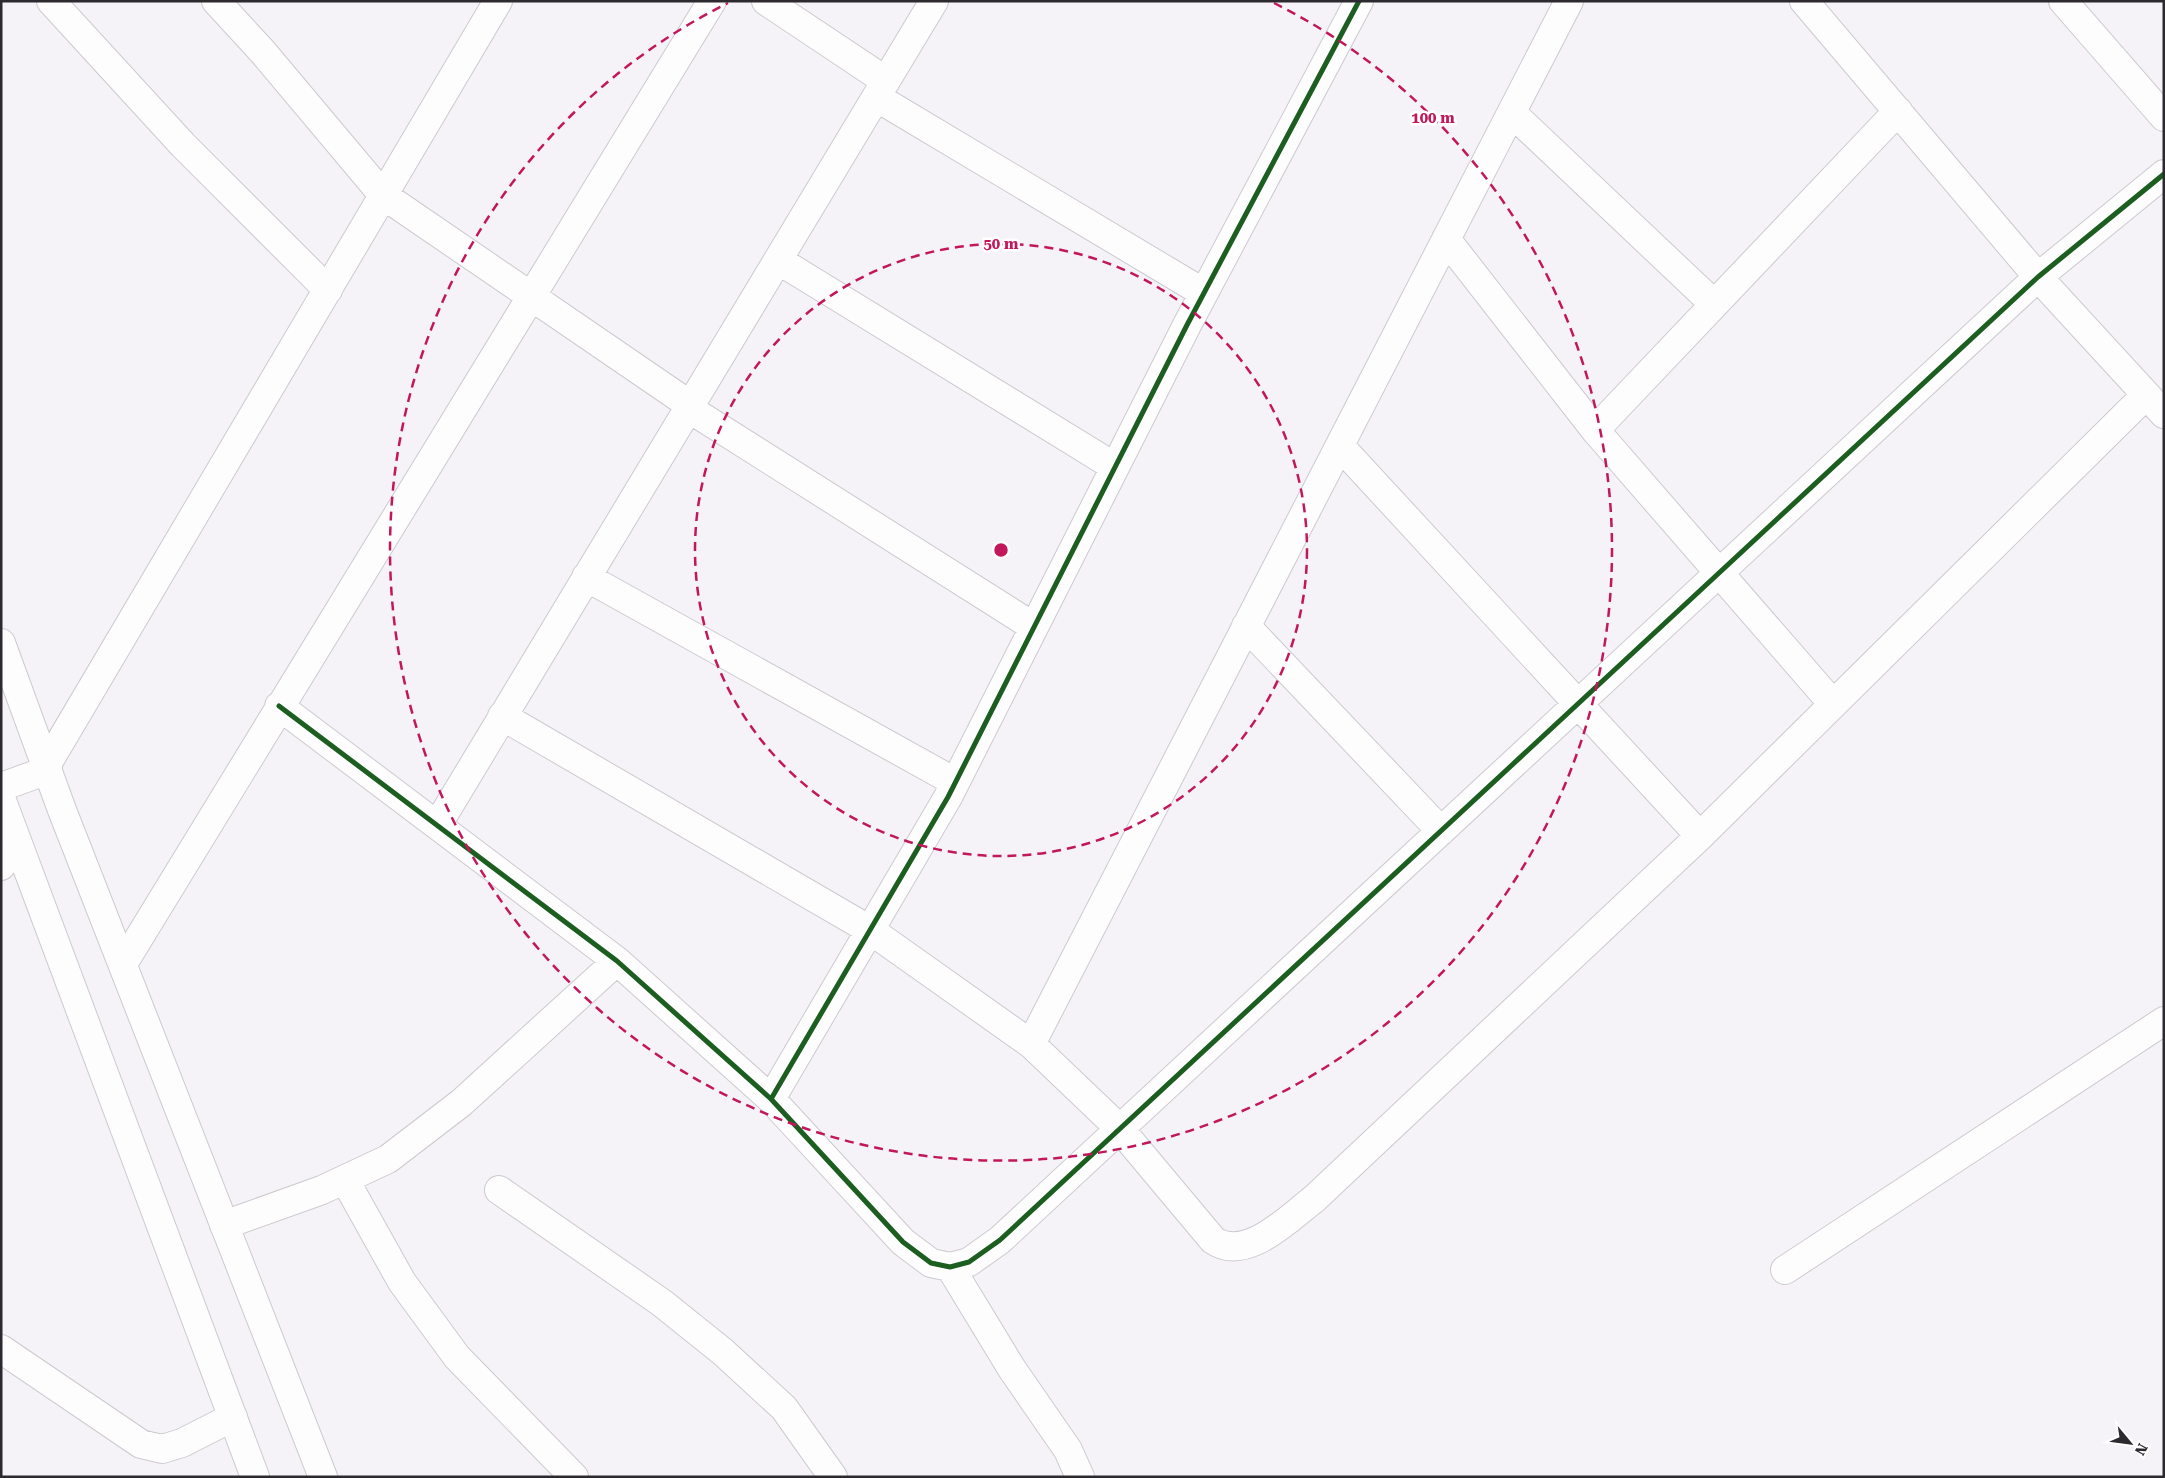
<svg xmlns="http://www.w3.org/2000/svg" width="2165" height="1478" viewBox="0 0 2165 1478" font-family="'Roboto Serif',serif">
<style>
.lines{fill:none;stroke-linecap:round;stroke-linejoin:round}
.minor-casing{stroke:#cccacf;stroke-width:30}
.major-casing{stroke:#cccacf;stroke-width:30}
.minor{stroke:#fefdfe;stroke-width:28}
.major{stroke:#fefdfe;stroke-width:28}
.cycleway-casing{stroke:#fff;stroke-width:8}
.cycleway{stroke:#1b5e20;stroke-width:5}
.ring{fill:none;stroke:#c2185b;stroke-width:2.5;stroke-dasharray:9 6}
.centre{fill:#c2185b;stroke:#fff;stroke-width:2.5}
.ring-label{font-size:15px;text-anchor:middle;font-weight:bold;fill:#c2185b;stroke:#fff;stroke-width:5;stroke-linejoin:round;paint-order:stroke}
</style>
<rect width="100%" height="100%" fill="#f5f2f8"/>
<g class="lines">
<!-- minor casing -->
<g class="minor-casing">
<path id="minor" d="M51,1L183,145L328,290
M216,1L262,51L383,195L690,405
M766,1L886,81
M1804,1L2038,277L2164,414
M2063,1L2164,117
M876,97L1204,293
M1512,113L1714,304
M1446,239L1595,430L1833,704
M778,260L1115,467
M688,408L1034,627
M1595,430L1898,111
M1340,446L1700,836
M586,577L955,782
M1246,626L1441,831
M279,706L617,961L771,1099L903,1242L931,1263L950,1267L969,1262L1000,1240L2038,277L2164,174
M502,716L870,930L1031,1044L1120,1129L1213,1240C1246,1263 1289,1218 1314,1199L1700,836L2146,395
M46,766L498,1
M438,824L934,1
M1,866L18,845
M123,964L712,1
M1031,1044L1569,1
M771,1099L948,797L1187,325L1359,1
M345,1180L402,1282L457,1357L574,1477
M499,1190L662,1303L723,1352L784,1408L833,1477
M224,1225L322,1190L388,1159L461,1103L617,961
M950,1267L1012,1369L1068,1450L1080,1477
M1785,1270L2164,1021
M1,1349L141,1444L162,1449L182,1443L233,1417"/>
</g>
<!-- major casing -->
<g class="major-casing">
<path id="major" d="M1,643L62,810L323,1477
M1,787L48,770
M1,798L255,1477"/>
</g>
<!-- minor -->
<use href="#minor" class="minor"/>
<!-- major -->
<use href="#major" class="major"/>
<!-- cycleway casing -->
<g class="cycleway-casing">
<path id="cycleway" d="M279,706L617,961L771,1099L903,1242L931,1263L950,1267L969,1262L1000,1240L2038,277L2164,174
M771,1099L948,797L1187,325L1359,1"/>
</g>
<!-- cycleway -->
<use href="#cycleway" class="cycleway"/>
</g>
<!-- distance rings -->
<g class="ring">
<circle cx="1001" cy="550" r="306"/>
<path d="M1274 3A611 611 0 1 1 728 3"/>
</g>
<circle cx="1001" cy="550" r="8" class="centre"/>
<g class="ring-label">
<text x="1433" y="123">100 m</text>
<text x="1001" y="249">50 m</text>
</g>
<!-- border -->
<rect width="2165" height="1478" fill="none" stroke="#2c2a2e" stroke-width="5"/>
<!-- north arrow -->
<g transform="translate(2130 1443) rotate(119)" stroke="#ffffff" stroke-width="4" paint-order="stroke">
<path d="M0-4L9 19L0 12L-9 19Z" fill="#2c2a2e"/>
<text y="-8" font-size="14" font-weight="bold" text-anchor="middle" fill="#2c2a2e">N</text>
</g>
</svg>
